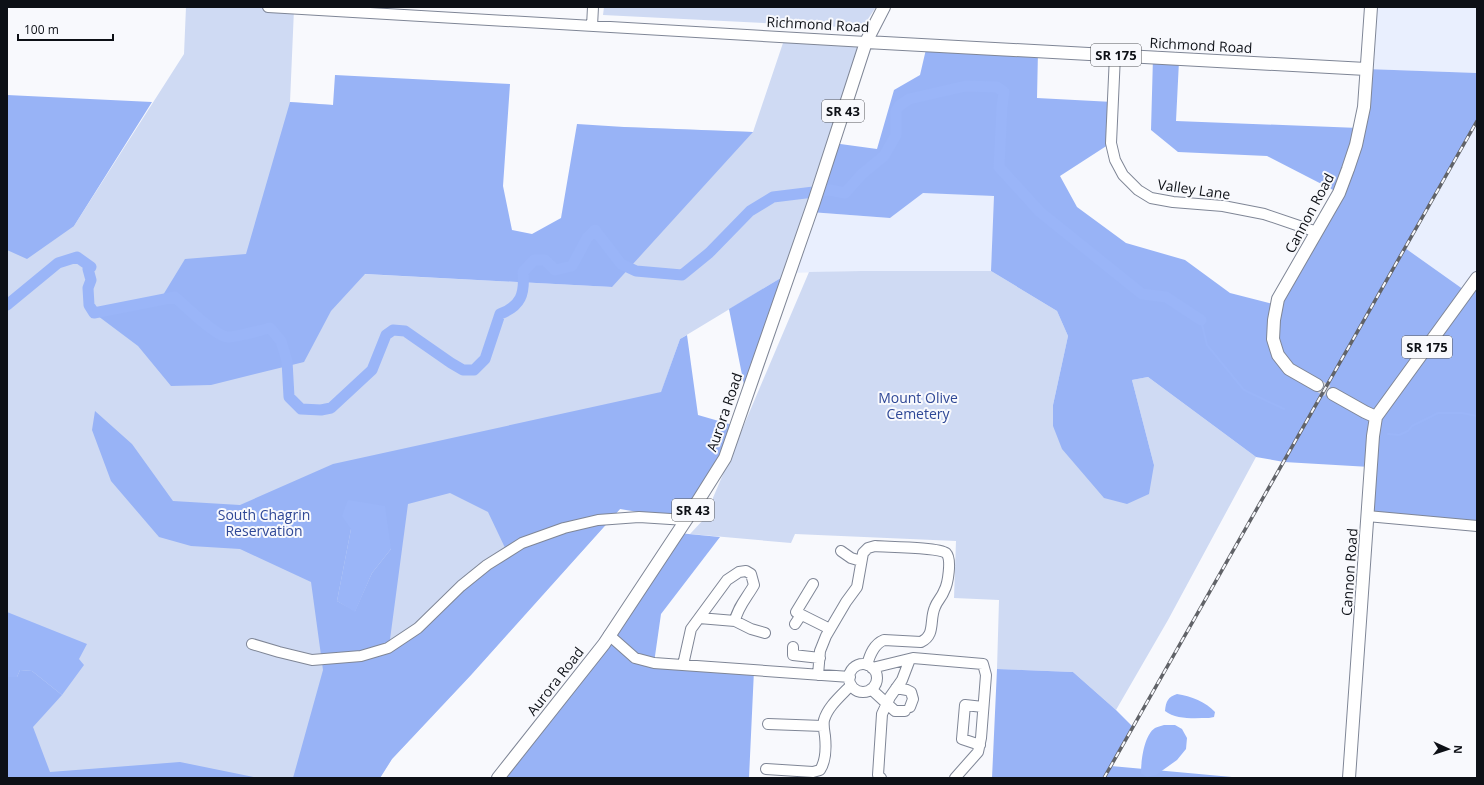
<svg xmlns="http://www.w3.org/2000/svg" width="1484" height="785" viewBox="0 0 1484 785" font-family="'Open Sans',sans-serif">
<style>
.built{fill:#e9effe}
.green{fill:#cfdaf3}
.forest{fill:#98b3f6;fill-rule:evenodd}
.water{fill:#9ab5f8}
.lines{fill:none;stroke-linecap:round;stroke-linejoin:round}
.stream{stroke:#9ab5f8;stroke-width:2}
.river{stroke:#9ab5f8;stroke-width:11}
.major-tunnel{stroke:#d5d6da;stroke-width:12;stroke-dasharray:12 6;stroke-linecap:butt}
.minor-casing{stroke:#7f8696;stroke-width:12}
.major-casing{stroke:#7f8696;stroke-width:14}
.minor{stroke:#fff;stroke-width:10}
.major{stroke:#fff;stroke-width:12}
.rail-casing{stroke:#616368;stroke-width:3.5}
.rail{stroke:#f8f9fd;stroke-width:2;stroke-dasharray:6;stroke-linecap:butt}
.labels{text-anchor:middle;dominant-baseline:central;stroke-width:4;stroke-linejoin:round;paint-order:stroke}
.shield{fill:#f8f9fd;stroke:#54565b;stroke-width:1}
.shield-label{font-size:13px;font-weight:bold;fill:#0d1016}
.street-label{font-size:14px;fill:#0d1016;stroke:#f8f9fd}
.park-label{font-size:14px;fill:#2f4896;stroke:#f8f9fd}
</style>
<rect width="100%" height="100%" fill="#f8f9fd"/>
<!-- built -->
<path class="built" d="M1371,7H1477V73L1366,69Z
M1477,121V278L1467,292L1405,248Z
M923,192L995,196L991,271H861L789,273L810,212L890,218Z"/>
<!-- green -->
<path class="green" d="M186,7H268L294,9L290,102L334,105L325,272L612,287L624,127L753,132L785,37L866,42L789,273L680,339L620,509L471,675L392,759L380,778H7V222L74,226L184,54Z
M604,7H876L862,28L603,15Z
M861,271H991L1057,311L1068,336L1053,405V426L1154,465L1132,380L1148,377L1256,457L1168,620L1116,710L1073,672L997,669L999,600L954,598L956,541L795,534L791,543L690,534L704,519L809,272Z"/>
<!-- forest -->
<path class="forest" d="M927,45L1038,51L1037,98L1113,102L1111,143L1060,176L1077,207L1126,243L1185,260L1230,293L1277,305L1339,193L1267,156L1178,152L1151,130L1153,57L1179,61L1176,121L1359,128L1366,69L1477,73V121L1405,248L1467,292L1477,278V526L1367,516L1370,467L1284,462L1256,457L1148,377L1132,380L1154,465L1149,494L1127,504L1104,498L1062,449L1053,426V405L1068,336L1057,311L991,271L994,196L923,193L890,218L810,212L833,143L877,149L894,90L920,75Z
M335,75L510,84L503,186L512,230L532,234L561,218L577,124L624,127L753,132L612,287L365,274L331,311L304,362L211,385L171,386L138,346L94,313L160,300L185,259L246,254L290,102L333,105Z
M7,95L152,102L74,226L27,259L7,250Z
M789,273L746,395L729,309Z
M687,335L698,415L736,426L686,520L620,509L471,675L392,759L380,778H293L323,670L311,582L240,549L191,546L159,537L111,481L92,430L95,411L132,444L173,501L240,505L333,464L661,392L680,339ZM450,493L488,512L507,552L389,647L408,504ZM351,529L391,549L372,573L355,611L337,601Z
M678,533L720,537L661,614L654,663L754,670L749,778H498L604,644Z
M997,669L1073,672L1116,710L1133,727L1111,766L1243,778H992Z
M20,670L32,671L62,695L33,727L50,772L180,762L259,778H7V677H17Z"/>
<!-- water -->
<path class="water" d="M348,500L385,506L391,549L372,573L355,612L337,601L351,529L342,516Z
M7,612L87,644L79,659L84,665L62,695L32,671L20,670L17,677H7Z
M1177,694C1191,696 1206,702 1215,712L1214,717L1209,718C1195,718 1176,720 1165,711C1166,701 1168,697 1177,694Z
M1164,725H1175L1182,729L1187,738L1186,749L1177,760L1156,775L1147,777L1141,773C1141,761 1144,735 1155,728C1157,727 1161,726 1164,725Z"/>
<g class="lines">
<!-- stream -->
<path class="stream" d="M1201,320L1207,345L1244,390L1284,409
M1388,434L1399,435L1408,431L1412,426L1438,413H1462L1477,416"/>
<!-- river -->
<path class="river" d="M7,305L58,263L77,257L91,267L88,269L91,280L88,288L89,305L94,313L175,297C185,306 216,336 227,337C234,338 261,330 270,328L281,341L287,361L289,397L301,409L321,410L331,408L372,370L386,335L393,330L405,331L451,363L463,370H474L485,359L500,314C521,306 525,294 523,272L534,260H545L555,270L572,266L587,238L595,230L621,264L636,271L682,275L709,253L750,211L773,197L830,190L845,193L862,174L884,156L896,135V111L899,106L909,99L966,86L997,87L1004,92L1002,107L999,167L1040,212L1142,294L1166,297L1201,320"/>
<!-- major-tunnel -->
<path class="major-tunnel" d="M1317,385L1333,394"/>
<!-- minor casing -->
<g class="minor-casing">
<path id="minor" d="M268,7L866,42
M592,26L593,7
M1115,55L1111,143L1115,160L1123,175L1138,190L1151,198L1173,202L1223,206L1264,214L1317,232
M1367,516L1477,526
M841,551L851,558L861,561
M813,584L796,612L830,629
M699,618L735,621L751,629L765,633
M795,624L801,615
M609,635L635,658L654,663L850,677
M252,644L279,652L312,660L361,656L388,648L418,628L461,586L487,565L522,543L564,528L598,520L639,517L686,520
M793,647V655L820,658
M849 678a14 14 0 1 1 28 0a14 14 0 1 1-28 0Z
M683,665L691,629L727,580L739,572L746,571L751,574L754,585C748,596 737,608 735,621
M872,668L913,658L983,664L986,675L981,738L978,752L955,778
M818,675L820,651L826,636L846,602L857,587L863,553L868,548L875,546C888,547 938,547 946,553C952,559 948,584 944,591C942,597 937,601 935,607C929,620 936,635 921,642L884,640C874,644 870,654 867,665
M896,688L907,690L911,692L913,699L910,707
M871,689L895,711H905
M768,724L823,726
M980,745L962,739L965,705L983,707
M766,769L813,772L820,770C826,761 826,746 825,736C824,730 823,725 824,720C828,706 842,695 851,685
M881,778L878,775L882,714L890,697L902,680L910,659"/>
</g>
<!-- major casing -->
<g class="major-casing">
<path id="major" d="M866,42L1366,69
M1317,385L1289,369L1278,355L1273,339L1274,320L1278,299L1339,193L1348,169L1356,145L1364,107L1371,7
M1333,394L1365,412L1376,417
M498,778L604,644L686,520L725,458L814,202L866,42L884,7
M1349,778L1373,436L1376,417L1477,278"/>
</g>
<!-- minor -->
<use href="#minor" class="minor"/>
<!-- major -->
<use href="#major" class="major"/>
<!-- rail casing -->
<g class="rail-casing">
<path id="rail" d="M1104,778L1477,121"/>
</g>
<!-- rail -->
<use href="#rail" class="rail"/>
</g>
<g class="labels">
<!-- shield labels -->
<g class="shield">
<rect x="1091" y="44" width="50" height="22" rx="3"/>
<rect x="822" y="100" width="42" height="22" rx="3"/>
<rect x="1402" y="336" width="50" height="22" rx="3"/>
<rect x="672" y="499" width="42" height="22" rx="3"/>
</g>
<g class="shield-label">
<text x="1116" y="55">SR 175</text>
<text x="843" y="111">SR 43</text>
<text x="1427" y="347">SR 175</text>
<text x="693" y="510">SR 43</text>
</g>
<!-- street labels -->
<g class="street-label">
<text transform="translate(818 24) rotate(3)">Richmond Road</text>
<text transform="translate(1201 45) rotate(3)">Richmond Road</text>
<text transform="translate(1194 189) rotate(8)">Valley Lane</text>
<text transform="translate(1309 213) rotate(-62)">Cannon Road</text>
<text transform="translate(724 412) rotate(-71)">Aurora Road</text>
<text transform="translate(1349 572) rotate(-86)">Cannon Road</text>
<text transform="translate(555 681) rotate(-52)">Aurora Road</text>
</g>
<!-- park labels -->
<g class="park-label">
<text x="918" y="397">Mount Olive<tspan x="918" dy="16">Cemetery</tspan></text>
<text x="264" y="514">South Chagrin<tspan x="264" dy="16">Reservation</tspan></text>
</g>
</g>
<!-- border -->
<rect width="1484" height="785" fill="none" stroke="#0d1016" stroke-width="16"/>
<!-- north arrow -->
<g transform="translate(1448 749) rotate(93)" stroke="#f8f9fd" stroke-width="3" paint-order="stroke">
<path d="M0-3L7 15L0 10L-7 15Z" fill="#0d1016"/>
<text y="-6" font-size="11" font-weight="bold" text-anchor="middle" fill="#0d1016">N</text>
</g>
<!-- scale -->
<path d="M18 34v6h95v-6" fill="none" stroke="#0d1016" stroke-width="2"/>
<text x="24" y="34" font-size="12" fill="#0d1016" stroke="#f8f9fd" stroke-width="3" paint-order="stroke">100 m</text>
</svg>
